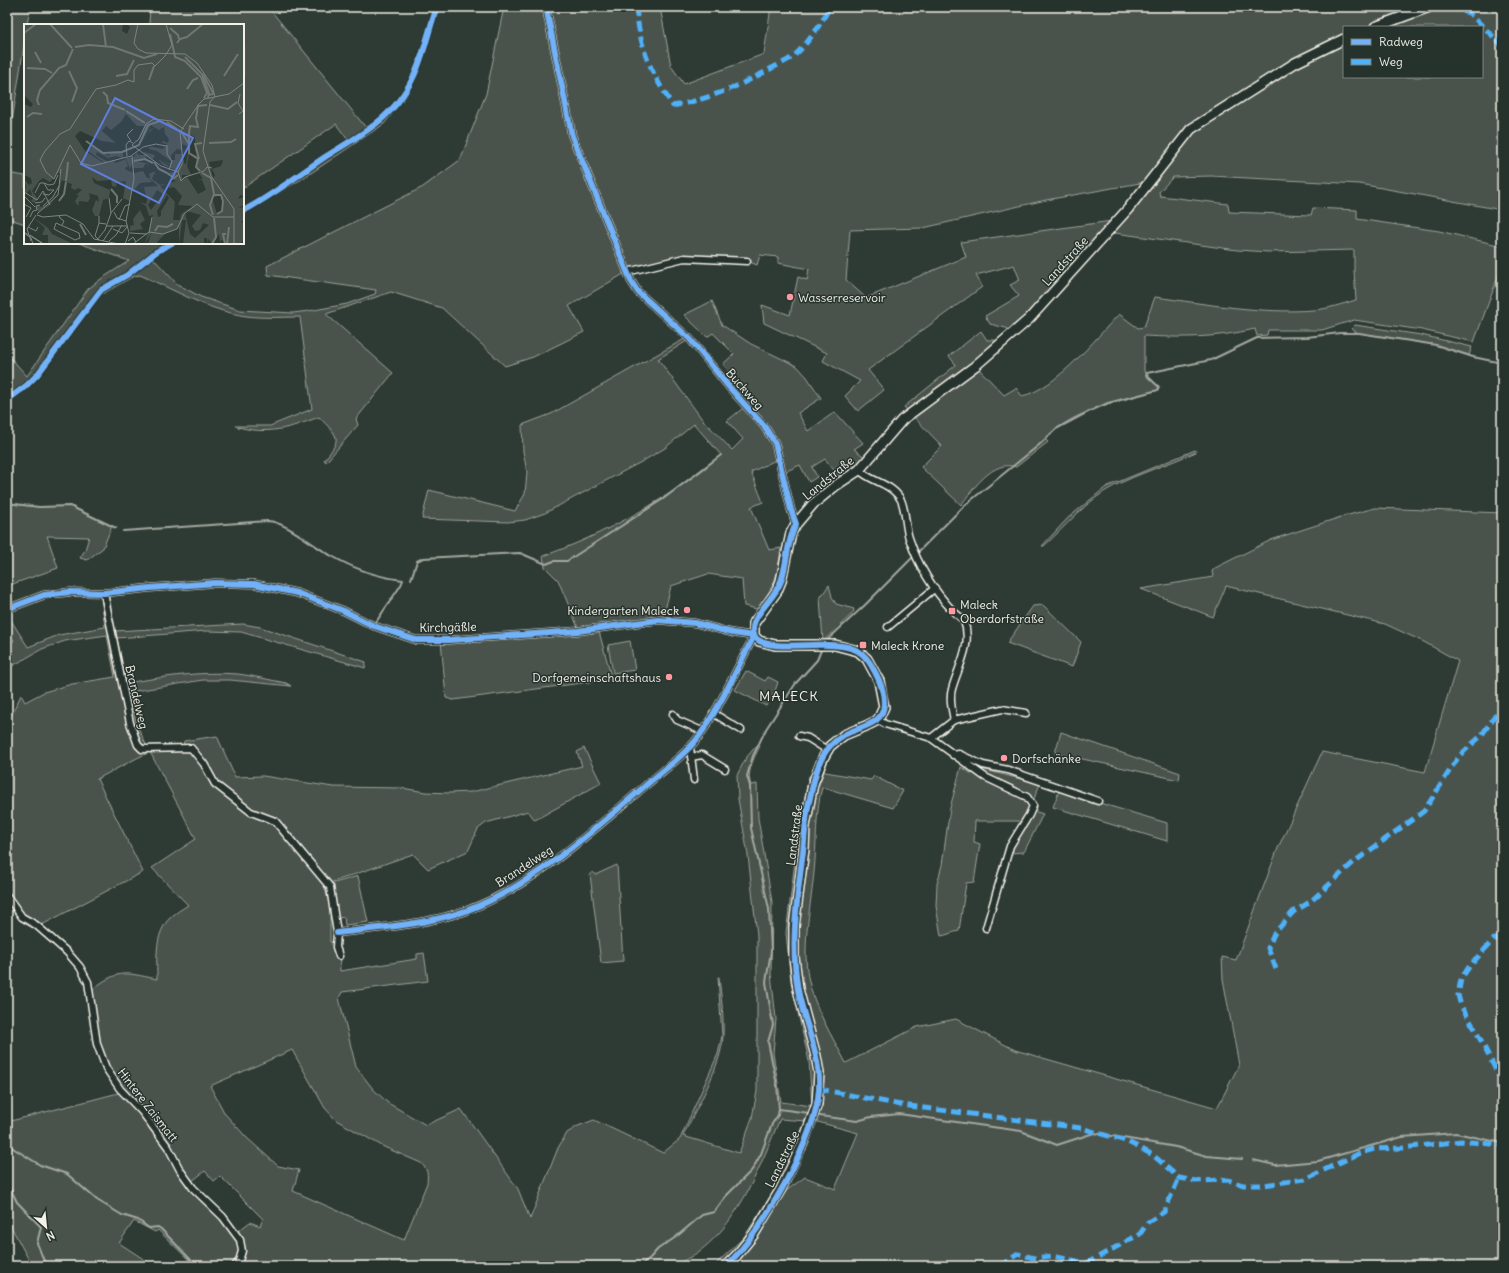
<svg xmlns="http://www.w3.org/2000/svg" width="1509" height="1273" viewBox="0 0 1509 1273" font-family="Delius,sans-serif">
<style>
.green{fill:#48524c;stroke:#9ea29a;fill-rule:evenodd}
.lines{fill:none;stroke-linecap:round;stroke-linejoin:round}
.stream{stroke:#a4a8a0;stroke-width:2}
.street-casing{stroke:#f4f1e8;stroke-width:9}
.secondary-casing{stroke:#f4f1e8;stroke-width:12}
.street{stroke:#26332d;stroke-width:6}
.secondary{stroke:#26332d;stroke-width:9}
.quiet{stroke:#4fb1f8;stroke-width:5;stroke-dasharray:10 5;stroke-linecap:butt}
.cycleway-casing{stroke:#26332d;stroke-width:8}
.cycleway{stroke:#73b2f8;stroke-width:6}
.poi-dot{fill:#ff9aa2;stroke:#26332d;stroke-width:1.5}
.labels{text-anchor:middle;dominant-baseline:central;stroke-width:3;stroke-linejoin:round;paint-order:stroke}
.street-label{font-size:12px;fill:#f4f1e8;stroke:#26332d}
.poi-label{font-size:12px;fill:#f4f1e8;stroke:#26332d;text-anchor:start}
.quarter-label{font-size:14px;letter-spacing:1px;fill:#f4f1e8;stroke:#26332d}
.inset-river{fill:none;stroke:#6f7770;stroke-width:2}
.inset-road{fill:none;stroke:#7d847c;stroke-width:1}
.view{fill:#5e7fdd;fill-opacity:0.15;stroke:#5e7fdd;stroke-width:2}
.inset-edge{fill:none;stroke:#f4f1e8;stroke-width:2}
</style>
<rect width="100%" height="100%" fill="#2e3b34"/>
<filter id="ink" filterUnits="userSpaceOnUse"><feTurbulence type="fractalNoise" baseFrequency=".025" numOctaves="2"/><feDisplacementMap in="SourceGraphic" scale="8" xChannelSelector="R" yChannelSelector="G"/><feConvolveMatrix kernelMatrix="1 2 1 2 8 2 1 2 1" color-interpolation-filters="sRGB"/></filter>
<g filter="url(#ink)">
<!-- green -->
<path class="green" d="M7,7H30L27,25H25V39L7,153Z
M150,7H268L367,129L398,101L417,64L421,65L406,97L384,124L302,179L243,214V209L348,140L336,124L243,188V25H149Z
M504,7H660L671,66L684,84L764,54L771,7H1502V210L1360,184L1211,176L1173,177L1159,192L1160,196L1228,204L1229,212L1311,215L1313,208L1357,210V219L1439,231L1502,246V266L1474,342L1422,330L1354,320L1322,330H1268L1267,335L1257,336L1255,329C1216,338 1184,338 1144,336V371L1159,387L1158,390C1119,402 1074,409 1045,439L1048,442L1016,467C993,459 973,489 961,505L921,467L942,446L904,407L956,365L949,356L981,331L987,340H995L1000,345L976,366L1004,395L1016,388L1022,396C1056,389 1095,339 1119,314L1138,328L1144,327L1155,297C1207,304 1261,314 1314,310C1328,309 1342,304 1356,300L1354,271V250L1269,252L1237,250L1108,232L1013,333L1006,328L990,324L985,316L1019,296L1010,285L1020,280L1014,265L976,275L982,287L868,370L884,390L858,411L845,396L860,381L823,361L827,353L764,323L762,305L790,315L798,277L807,280L809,269L778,263V257L760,255L757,265L747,261L684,258L627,272L569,306L584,332L533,357L505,366L442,308L391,292L326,314L393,373L356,419L358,425L326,462L324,460C344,437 337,436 319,417C290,428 267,436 235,426H270L312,409L300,317C279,317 256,319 235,314C202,307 171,288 140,275L134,276L99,296L44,369L18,395L16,391L7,397V354L27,376L88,289L101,279L129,261L79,243H178L164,249L153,258L177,284L201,297L240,310L293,313L309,311L347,304L375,294L376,290L268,275L267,266L423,187L460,160L486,94ZM1344,27H1482V77H1344ZM1151,181L1119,220L961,242L966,257L866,298L846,280L850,230L923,228L1046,200Z
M7,173L25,176V224L7,218Z
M712,301L722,325L751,344L797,366L807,377L821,398L798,413L808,431L835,412L863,443L854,449L866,458L841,479L825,459L812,467L817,477L809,482L800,465L782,473L780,458L751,472L763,502L751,507L769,550L781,548C777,579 776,583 757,609L744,606L742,579L708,574L671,586L663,618L598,628L612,679L453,700L446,698L441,640L579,630L558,580L545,567L543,556C600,537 676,495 721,455L694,424L665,448L643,461L545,513L525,520L508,522L422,519L429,490L515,511L525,494L527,472L523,451L522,425L551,414L688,337L690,339L658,359L702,419L732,450L743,439L727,421L752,401L723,364L734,354L713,333L707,337L684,315Z
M1355,325L1421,335L1472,347L1469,355L1436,345L1359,333L1351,329Z
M1195,450L1196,452C1169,464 1140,473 1114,486C1087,500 1066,526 1044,546H1042L1068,518L1106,487Z
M7,503L39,507L70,506L112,526L103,548L87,560L80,558L85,550L89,537L47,536L58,568L7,586Z
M1375,508L1502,513V1266H714L744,1237L775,1190L783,1193L805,1177L835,1189L858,1133L818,1122L780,1119C760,1165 742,1218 701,1250C693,1256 683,1261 674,1266H242L243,1263L237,1260L232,1266L193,1264L158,1230L155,1232L134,1221L119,1243L154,1266H32L7,1219V1122L126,1091L115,1084L96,1044L90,991C119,969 122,972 157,979C157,959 154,934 170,918C175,913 182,909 188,905L152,868L196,839L150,752L137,758L97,779L143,872L36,928L24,921L7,900V725L21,695L25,702L44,692L72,684L115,677L107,635L65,641L42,649L7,669V644L14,641L7,627V614L28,647L59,635L105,627L101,597H108L115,631L243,624L260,627L366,662L365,668L362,667L241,632L207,631L117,638L126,683C163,677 201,671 238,674C254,676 270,680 286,683L291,686L230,680H203L129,692L137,725L147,747L183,746L184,741L217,736L235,777L263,776L333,787L402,788L425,792L449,793L471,792L582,766L577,752L584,748L601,783L535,820L528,811L486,823L478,829L468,851L428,869L413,854L324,885L332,914L330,916V942H339L340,971L417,959V954L424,953L428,981L342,992L339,998L356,1067L373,1089L388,1103L426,1125L461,1109L518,1189L530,1219L558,1148L567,1133L578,1126L594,1120L663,1153L680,1139L718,1054L722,1036L718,977H719C721,996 724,1016 723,1036C722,1065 696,1109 683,1136L739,1153L752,1118L757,1091V935L748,855L738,799L737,775L746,758L757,745L760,746C754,758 746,772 751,785L757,784L758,818L772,902L771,974L776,1019L773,1053L781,1102L812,1106L809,1061L791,982L786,933L800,822L809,776L819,774L820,771L871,780L874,776L903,791L893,808L822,787C815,815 817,843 814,872C811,906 802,943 808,977C814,1008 832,1036 846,1063L917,1027L956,1019L1015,1050L1217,1108L1239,1065L1223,979L1222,957L1236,960L1278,848L1322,752L1425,772L1458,661L1424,642L1385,624L1226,586L1213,617L1141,589L1213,577L1212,571L1217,567L1271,540L1341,517ZM292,1050L325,1108L336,1120L384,1147L421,1163C428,1170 428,1174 427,1183L404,1240L293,1191L299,1170L278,1166L247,1138L225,1114L210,1086ZM205,1171L214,1181L220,1176L263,1219L260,1226L250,1222L233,1235L221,1219L187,1185Z
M829,585L832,597L836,604L854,609L853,613L823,641L820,598Z
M1043,605L1081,642L1072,667L1007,643L1033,606Z
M630,641L635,670L613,673L608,645Z
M746,671L765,681L768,677L778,682L775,691L766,706L735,690Z
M1061,732L1180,773L1179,780L1055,753Z
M961,767L972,774L977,768L1040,784L1033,801L1034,811L1043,814L1024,852L1011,853L1015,840L1027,824L1017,821H975L974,842L980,844L974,882L966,883L959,931C952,932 948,935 941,936L936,906L937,884L942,865L950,808Z
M1059,791L1167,823V841L1053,807Z
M617,865L623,961L601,963L590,874L593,872L595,875Z
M358,876L368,922L345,925L344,917L339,918L338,916L331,884Z"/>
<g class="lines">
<!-- stream -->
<path class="stream" d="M7,503L39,507L70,506L116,528
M123,531L268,521C284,521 315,547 330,555C354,569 376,577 403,580L401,585L376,622
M411,579L417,561L423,558L520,553L546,564L554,561H567L663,499L721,455
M825,642L865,605L965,505L1039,445L1056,429L1088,412L1108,403L1158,390L1159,387L1146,375L1147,373L1211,360L1257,338L1307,337L1340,333H1359L1436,345L1473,357L1502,363
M779,1109L809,1113
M820,1116L857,1121L871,1117L899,1114L1021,1131L1057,1145L1094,1133L1176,1147L1207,1156L1242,1159
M7,1144V1154
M8,1145L40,1165L67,1174L97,1200L122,1215L138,1220L149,1228L158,1227L161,1229L193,1262L208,1266
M1253,1160L1275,1165L1318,1161L1402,1137L1456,1133L1502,1143
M7,1182L17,1202L41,1227L37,1243L46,1266
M640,1266L650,1258L658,1249L676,1237L702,1215L714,1212L726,1196L752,1170L761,1154L772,1124L778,1115L779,1109L777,1085L768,1042L773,1025L766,982L771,951L769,909L751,828L750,786L747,776L753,756L766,729L796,683L817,660L822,648"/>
<!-- street casing -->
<g class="street-casing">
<path id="street" d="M546,7L572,136L631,281L638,292L690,339L729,387L764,426L775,443L791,510L796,524
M627,272L684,258L747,261
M859,470C871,482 892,483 901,500C906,511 905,526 909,538C918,565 934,591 953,611C957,615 961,617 964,621C973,644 958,667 952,689C949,699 952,710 954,720L931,738L885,724L878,720
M104,593L130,723L138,745L142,749L191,748L204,764L215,784L251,812L275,821L330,887L337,933L336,947L339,956
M7,609L44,595L70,592L104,593L150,588L215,583L254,584L297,593L344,611L374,626L416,640H449L578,631L658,620L695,623L733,633L754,636C736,670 720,708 697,739C683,757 662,771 645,786C595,829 531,887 468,910C426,925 381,927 337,933
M888,627L935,588
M713,713L741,730
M673,714L677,720L702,731
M954,720L1002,709L1026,713
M799,736L808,738L827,750
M931,738L985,777L1027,797L1033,806L1029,815L1010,846L986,928
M690,747L694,780
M953,755L959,754L983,765L1008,770L1098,801
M691,757L702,755L725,769
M7,896L22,917L36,925L67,952L80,967L88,982L97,1044L106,1068L120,1089L142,1112L168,1147L180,1170L193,1188L223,1217L240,1240L242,1251L239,1261L235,1266"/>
</g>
<!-- secondary casing -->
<g class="secondary-casing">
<path id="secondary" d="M1375,27L1429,7
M726,1266L736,1256L754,1234L781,1189L803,1143L817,1104L819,1073L816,1056L798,989L794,957V927L804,849L805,826L813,784L823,758L830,746L844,735L866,726L878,720L884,707L879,681L867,659L858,651L835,645H775L759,641L754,636V623L777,591L781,581L791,533L796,524L813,504L835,486L859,470L902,420L975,366L1029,319L1128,209L1191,129L1295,63L1344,39"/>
</g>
<!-- street -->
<use href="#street" class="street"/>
<!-- secondary -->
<use href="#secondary" class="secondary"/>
<!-- quiet -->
<path class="quiet" d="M636,7C640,49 650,71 673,106C709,99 740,86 772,68C780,64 790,60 796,54C810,41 821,23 830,7
M1449,7L1469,13L1502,45
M1502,939H1494L1469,967L1461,979L1458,995L1461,1006L1475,1029L1502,1082
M1276,969L1268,948L1274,934L1293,912L1310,902L1354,862L1424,811L1459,756L1481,736L1502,706
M819,1089L901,1105L1081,1128L1126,1141L1136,1146L1153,1155L1179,1178L1196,1181L1228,1180L1243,1185H1264L1305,1179L1358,1154L1374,1149L1403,1148L1461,1141L1502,1145
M1000,1266L1018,1254L1034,1258L1052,1256L1087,1263L1140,1234L1148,1222L1164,1212L1179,1178"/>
<!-- cycleway casing -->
<g class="cycleway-casing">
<path id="cycleway" d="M546,7L572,136L631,281L638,292L690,339L729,387L764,426L775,443L791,510L796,524C786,543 788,561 781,581C776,597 754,613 753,628C753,632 754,637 758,640C776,653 834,637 858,651C866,655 871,664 875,672C880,681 884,692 884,703C884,726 859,726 844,735C839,738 834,742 830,746C817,760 813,785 809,802C805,819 805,836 803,852C797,899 790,944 798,990C804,1023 821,1055 819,1089C816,1138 762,1233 726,1266
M243,211C272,196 298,175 325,157C353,139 384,124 403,95C422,68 426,37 437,7
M7,400L26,386L37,375L101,290L127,275L156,252L172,243
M7,609L44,595L70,592L104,593L150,588L215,583L254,584L297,593L344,611L374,626L416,640H449L578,631L658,620L695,623L733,633L754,636
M337,933C381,927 426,925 468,910C531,887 595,829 645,786C662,771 683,757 697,739C720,708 736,670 754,636"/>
</g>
<!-- cycleway -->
<use href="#cycleway" class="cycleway"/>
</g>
</g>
<!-- markers -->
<g class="poi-dot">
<circle cx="790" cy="297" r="4"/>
<circle cx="687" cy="610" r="4"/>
<rect x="948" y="607" width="8" height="8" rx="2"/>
<rect x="859" y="641" width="8" height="8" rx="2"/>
<circle cx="669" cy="677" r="4"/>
<circle cx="1004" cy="758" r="4"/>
</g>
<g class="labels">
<!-- street labels -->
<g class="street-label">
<text transform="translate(1065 261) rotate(-48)">Landstraße</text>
<text transform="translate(745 389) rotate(49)">Buckweg</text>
<text transform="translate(828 478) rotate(-39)">Landstraße</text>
<text transform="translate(448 627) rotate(-1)">Kirchgäßle</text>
<text transform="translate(137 697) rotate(77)">Brandelweg</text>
<text transform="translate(794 835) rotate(-83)">Landstraße</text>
<text transform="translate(524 866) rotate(-33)">Brandelweg</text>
<text transform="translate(148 1105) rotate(52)">Hintere Zaismatt</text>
<text transform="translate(782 1159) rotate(-64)">Landstraße</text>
</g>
<!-- poi labels -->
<g class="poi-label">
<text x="798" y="297">Wasserreservoir</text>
<text x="960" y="604">Maleck<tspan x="960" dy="14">Oberdorfstraße</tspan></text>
<text x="679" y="610" text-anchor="end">Kindergarten Maleck</text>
<text x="871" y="645">Maleck Krone</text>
<text x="661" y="677" text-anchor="end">Dorfgemeinschaftshaus</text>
<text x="1012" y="758">Dorfschänke</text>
</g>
<!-- quarter labels -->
<g class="quarter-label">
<text x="789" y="696">MALECK</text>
</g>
</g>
<!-- overview -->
<g transform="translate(24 24)">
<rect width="220" height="220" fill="#2e3b34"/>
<path d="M0,0H99L98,7L103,10L106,3L103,0H220V172L216,171L214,175L220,173V181L214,184L220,183V196L217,198L220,199V215L217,219L220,220H201L199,216L196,217L195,210L189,220L184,215L183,220V214H180V220H159L162,196H158L155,220V204L141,210L133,218L135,220H124L127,209L121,220L129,191L125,192L122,182L116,178L122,180L123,176L120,163L115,165L119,163L134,162L125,154L128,158L116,159L107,169L106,177L99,174L102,157L93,158L92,163L88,162L87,156L73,157L68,153L70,159L86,166L85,174L79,176L75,192H71L68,186L72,176L75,178L74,172L65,169L66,174L64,178L55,177L54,182L51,177L55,171H52L58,166L54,164L51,166L47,164L48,160L42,158L38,174L42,158L38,156L35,167L32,173L25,182L14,188L12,181L17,183L25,180L34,169L37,150L34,149L26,158L19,154L15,157L8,167L14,175L10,179L7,177L9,175L6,165L3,169L0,168L2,163L0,155L5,161L8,159L7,154L0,151V80L7,83L9,80L0,71ZM102,90L113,102H120L113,117L109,115L113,118L124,102L116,121L127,101L130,103L126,106L124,110L130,103L135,106L140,103L141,110L145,115L144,119L139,117L138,119L143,120L139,125L129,123H125V125L133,127L147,137L146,140L138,136L146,141V143L134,135L139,141L154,147L143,149L150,154L147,156L153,157L136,161L128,155L130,150L134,151L130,149L131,147L125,150L126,154H123L119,147L110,149L102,146L101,144L104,142L102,135L92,139L90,138L93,136L84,138L72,131L73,128L84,134L92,132L99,134V128L86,129L85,132L69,122L64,127L81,139L78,138L61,127L51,112L56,107L78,117L92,119L78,107L82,102L87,106L97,98ZM167,111L171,113V127L174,132L166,129ZM158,120L165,123L162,140L158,139V130H151V136H147V131L153,125L157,126ZM165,130L174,135L172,144L177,148L158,154V151H167L163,142ZM199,136L197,142L188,145L191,151L189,154L185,138ZM175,149L179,155H173L178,156L182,166L174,170L163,153ZM144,159L145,164L150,163L158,172L154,181L169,182L157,190L156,196H149L151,178L136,162ZM133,166L139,170L127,186L124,181ZM143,171L145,174L137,187V192L134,193L133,187ZM196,171L199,180L196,189L193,190L188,174ZM163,187L177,191L168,202L171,207L176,206L179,199L185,201L171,214L166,210L161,189ZM113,128L114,131H121L120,128L131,131L129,135L122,132V136L110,137L123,139L126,143L122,139L119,144H109V137L106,145L102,134L110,133ZM116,186L121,196L116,200L119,205L106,207V202L110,201L109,195ZM10,194L24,204L28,210L49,220H24V211H18L21,204Z" fill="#48524c" fill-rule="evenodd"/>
<path class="inset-river" d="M26,0L48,24M79,0L82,23M146,4L154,11L155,15M0,9L12,0M146,10L150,28M153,19L156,15L163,13L179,0M51,23L65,21L89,23L120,34L133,30M11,28L17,39M150,28L151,33L161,37L177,53L183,69L180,74M161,33L178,50L185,69L184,74M3,44L21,45L28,49M45,47L53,64L48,78M179,50L188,67L189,70L185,71M92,52L103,50L110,36M200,52L214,30M125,56L130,42M163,65L169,56L174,54M79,68L83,72L84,79L101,86M15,81L13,76L16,66L35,44L42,41L49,25M186,81L204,85L213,78M102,87L121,99M3,93L9,89L18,90M143,98L158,109L165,120M62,117L79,129L98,128L115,121L124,101L136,97M185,119L207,118L212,115M175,135L171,120L178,119M110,137L121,135L129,139M130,138L135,145L143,149M176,147L172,143L174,135L165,129V109L166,102L174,103L172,94L174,82L183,81M143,149L150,154L154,151M178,149L187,154L190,170L186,181L189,191M42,157L44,138M87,165L93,172V179M190,171H197L199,177L198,187L193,190M35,177L40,170L42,158M56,200L62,211M131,207L134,202L143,203L149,200M188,220L192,213L190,194M201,220L199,210H202M203,220L205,203"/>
<path class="inset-road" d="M114,0L110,19L114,25L122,29L161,30L173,39L188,61L191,73L180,75L175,80L156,108L159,138L154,148M142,0L148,21L141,32L131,42L128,39L114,41L110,46V58L104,56L92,61L72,65L46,105L36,110L21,127L16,136L22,148L30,155L46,121L57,139L68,142L107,132L119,123L132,120L142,122M215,90L219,87L214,79L216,70M107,117L103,111L109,105M143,121V130L148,137L145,146M103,132L102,121L105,117L109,119M154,148L137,142L108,121L115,115L122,100L130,95L147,97L160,105M154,148L157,157L161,153L180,147L183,143L188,144M20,159L25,161L30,160L34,151M0,168L13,176L19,167L26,181M11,169L16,159H20M19,170L25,171L30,166H24L20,159M0,172L11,183M11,179L18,178L21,174M0,180L7,184L2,193M19,182L29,173L35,162M90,188L93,194L102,197M87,189L98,175M13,190L34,171L37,145M13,191L19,193L42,191L59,200L70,215L95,220M35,191L36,194L40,197L38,201M75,192V199L82,200M6,193L9,187L13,186L12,182L16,181M95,196L101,182L106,180M32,199L55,209L56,214L51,216L30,205ZM82,202H104M4,203L12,207L14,203M89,205L98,209L103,203M0,208L19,220M0,209L7,214L9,220M106,209L123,210M125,209L128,193M6,211L20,220M73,216L81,206L87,189L85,174M75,216L71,212L75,199M7,217L3,205L12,191M79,217L89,202M85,217L92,211L98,201M104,217L109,213L112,218M101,220L105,209L102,197L110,155L108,132M109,220L125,208L139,210L153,205L160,190L173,180L189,193H210M210,220V185L187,152L179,127L186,78L190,73L205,70L220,59"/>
<path class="view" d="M91,74L169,114L135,179L57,140Z"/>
<rect width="220" height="220" class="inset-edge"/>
</g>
<!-- margin -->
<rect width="1509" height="1273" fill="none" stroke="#26332d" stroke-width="24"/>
<rect x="12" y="12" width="1485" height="1249" fill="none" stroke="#f4f1e8" stroke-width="1.5" filter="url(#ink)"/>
<!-- legend -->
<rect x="1343" y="26" width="140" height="52" fill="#26332d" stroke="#787f78"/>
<rect x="1351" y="39" width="20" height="6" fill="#73b2f8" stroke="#787f78"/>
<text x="1379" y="46" font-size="12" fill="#f4f1e8">Radweg</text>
<rect x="1351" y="59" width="20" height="6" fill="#4fb1f8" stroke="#787f78"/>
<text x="1379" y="66" font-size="12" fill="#f4f1e8">Weg</text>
<!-- north arrow -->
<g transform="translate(46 1227) rotate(153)" stroke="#26332d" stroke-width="3" paint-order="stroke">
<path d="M0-3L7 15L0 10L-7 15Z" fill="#f4f1e8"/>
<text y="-6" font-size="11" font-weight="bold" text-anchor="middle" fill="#f4f1e8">N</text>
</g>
</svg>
